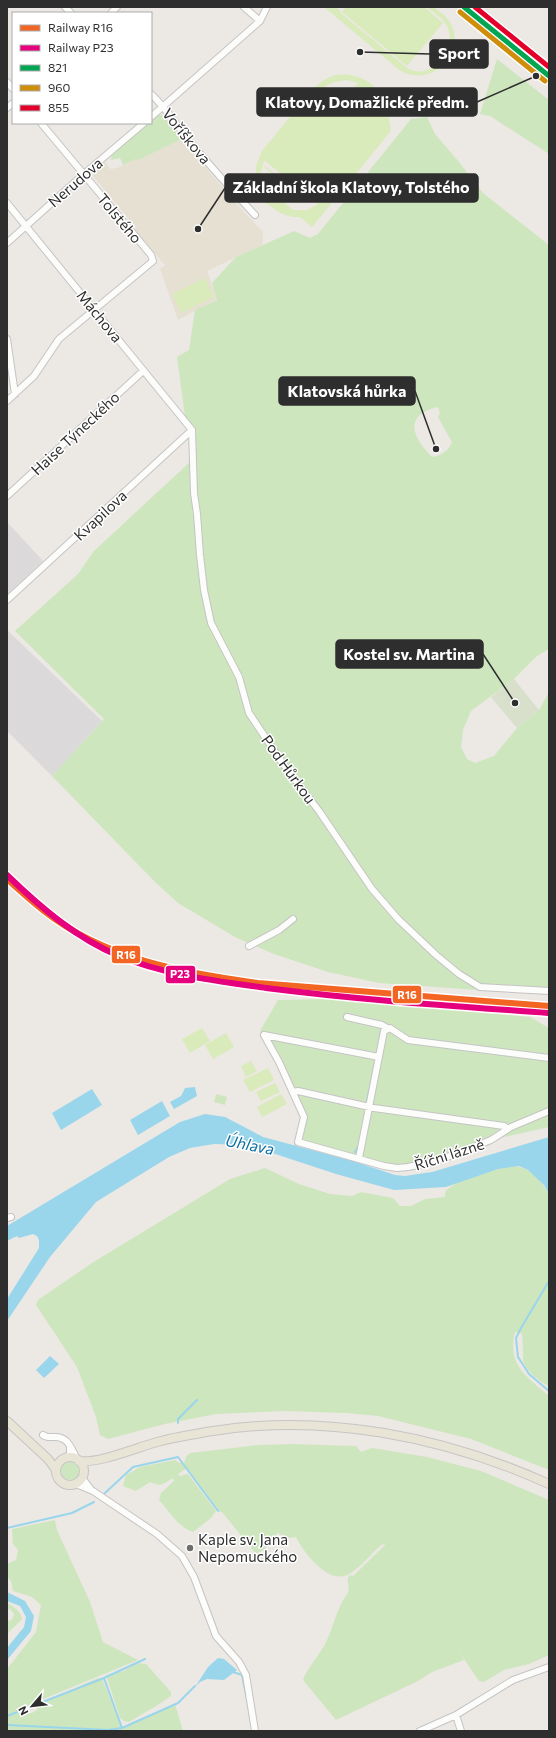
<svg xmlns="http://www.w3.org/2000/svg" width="556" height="1738" viewBox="0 0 556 1738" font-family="Commissioner,sans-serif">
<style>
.industrial{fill:#dcd9db}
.education{fill:#e6e0d3}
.green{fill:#cee6be;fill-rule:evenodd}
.cemetery{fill:#d8e0cc}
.pitch{fill:#d9eabb;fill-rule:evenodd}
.water{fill:#99d6ec}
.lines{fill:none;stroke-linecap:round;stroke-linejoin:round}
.stream{stroke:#99d6ec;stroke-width:2}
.minor-casing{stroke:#c5c4c5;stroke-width:8}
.major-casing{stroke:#c6c5c4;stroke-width:10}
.minor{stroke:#fcfcfb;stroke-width:6}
.major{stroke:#e8e4d6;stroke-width:8}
.bus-1-casing{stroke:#fff;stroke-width:8}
.bus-2-casing{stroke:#fff;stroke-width:8}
.bus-3-casing{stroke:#fff;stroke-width:8}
.bus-1{stroke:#00a651;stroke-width:5}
.bus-2{stroke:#cf8e09;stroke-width:5}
.bus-3{stroke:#e4002b;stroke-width:5}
.rail-1-casing{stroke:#fff;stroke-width:9}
.rail-2-casing{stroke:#fff;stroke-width:9}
.rail-1{stroke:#f26522;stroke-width:6}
.rail-2{stroke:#e5007d;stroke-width:6}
.poi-dot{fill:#706f6e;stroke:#fff;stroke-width:1.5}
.labels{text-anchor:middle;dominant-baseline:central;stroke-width:3;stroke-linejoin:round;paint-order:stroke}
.street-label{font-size:15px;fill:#2e2e2e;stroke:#fff}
.poi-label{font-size:15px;fill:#2e2e2e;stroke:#fff;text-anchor:start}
.water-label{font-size:16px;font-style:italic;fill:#0d6fa3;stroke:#fff}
.leader{fill:none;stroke:#2e2e2e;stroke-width:1.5}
.callout-dot{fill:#2e2e2e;stroke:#fff;stroke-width:1.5}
.callout{fill:#2e2e2e;stroke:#2e2e2e;stroke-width:1.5}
.callout-label{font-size:16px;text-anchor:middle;font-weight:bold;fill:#fff}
.line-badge{stroke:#fff;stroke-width:1.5}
.badge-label{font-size:11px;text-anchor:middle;font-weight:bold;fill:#fff}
</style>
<rect width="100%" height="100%" fill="#ece8e4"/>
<!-- industrial -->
<path class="industrial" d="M7,522L43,561L7,594Z
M7,630L102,721L52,776L7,731Z"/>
<!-- education -->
<path class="education" d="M182,139L233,200L263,232L262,245L207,271L217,299L178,320L160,269L165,265L134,230L136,228L93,176L94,172L105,162L110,169L117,168L136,159L137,161Z"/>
<!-- green -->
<path class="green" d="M497,59L549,100V154L490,116L480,114Z
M158,115H163L182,139L137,161L136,159L123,165L120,158L111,160L112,154L147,123H151V119Z
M427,117L435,134L459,162L483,193L549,245V649L537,656L514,679L471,711L463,730L461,747L467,759L475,763L494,756L517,728L539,710L549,692V995L379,983L328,972L271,953L235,937L178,903L155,882L52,776L104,719L15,631L78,574L94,551L191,461L177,357L189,350L195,310L217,300L212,283L236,257L294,231L310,238L318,234L411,119ZM438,407L440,413L438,417L439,419L452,442C449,451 440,456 432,457C412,437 403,415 438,407Z
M330,999L530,1017L549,1028V1127L491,1140L437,1161L397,1168L298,1142L304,1117L279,1062L260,1031L278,1000Z
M216,1094L227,1097L225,1105L214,1102Z
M511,1166C528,1165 541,1180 549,1194V1386C540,1382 524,1370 523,1359C523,1351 523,1342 522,1334L515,1332C507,1365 526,1376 549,1396V1470L471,1439L378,1416L347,1413L284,1411L216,1414L165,1424L108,1439L100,1435L96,1417L77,1367L36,1305L38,1300L92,1263L230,1179L265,1168L299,1184L330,1194L352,1196L361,1192L393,1198L400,1206H411L425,1199L445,1197C445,1195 445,1192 446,1191C454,1180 498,1169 511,1166Z
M291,1444L356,1446L361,1452L372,1448L379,1449L427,1457L481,1471L549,1500V1655L529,1664L504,1670L484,1682L479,1681L458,1650L464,1660L432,1672L418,1681L336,1720L303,1680C308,1667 317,1658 324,1646C333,1630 336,1609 347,1594C352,1587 344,1580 350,1575L353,1576L385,1545L384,1544L380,1546C372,1553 355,1574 344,1576C325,1581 303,1551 296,1537L288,1538L278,1533L265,1549L256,1554L222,1512H220L187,1468L178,1474L180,1476L188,1474L216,1511L211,1518L193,1532C178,1527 169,1511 159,1500L161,1493L174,1481L172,1478C163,1485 160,1487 150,1482L136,1491L123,1486L126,1475L140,1467L175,1460L179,1463H184L186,1457L190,1453L259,1445Z
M61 1471a9 9 0 1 1 18 0a9 9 0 1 1-18 0Z
M55,1520L57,1530L90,1602L103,1642L138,1660L31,1704L26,1707L24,1711L32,1713L37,1710V1705L98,1678H102L121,1726L124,1727L175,1704L183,1731H7V1669L36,1632L41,1605L32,1597L13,1591L11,1581L7,1577V1564L16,1560L18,1550L13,1544L12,1529Z
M7,1603C14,1607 21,1611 22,1619L7,1634V1621L12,1620L14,1614L10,1609L7,1610Z
M136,1663L146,1664L171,1692V1696L161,1703L129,1722L124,1721L120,1718L106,1675L124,1671Z"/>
<!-- cemetery -->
<path class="cemetery" d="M514,679L539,710L517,728L491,697Z"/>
<!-- pitch -->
<path class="pitch" d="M324,7H337L342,14L406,67C429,84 459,49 447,26C443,18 433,13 427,7H434C439,11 446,16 450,22C468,52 431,91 398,69Z
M346,7H424L443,23L407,66L342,12Z
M335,75C355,72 376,81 384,101C388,110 389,121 391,131L312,227L300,217H292L280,213L266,203L261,197L256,184V166L262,151L314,88L324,80ZM346,80L358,83L343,101L325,86L335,82ZM264,160L318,204L307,210H293L263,185L261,172Z
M265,166L296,191L298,190L307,198L304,202L294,194L295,193L264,167Z
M205,278L214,297L181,313L172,294Z
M202,1028L210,1041L190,1053L182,1039Z
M226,1033L234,1047L213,1059L205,1045Z
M251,1061L257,1071L246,1077L241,1066Z
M268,1068L274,1080L250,1092L243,1080Z
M275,1083L280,1092L261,1101L256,1092Z
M281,1094L287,1104L262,1117L257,1107Z"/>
<!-- water -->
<path class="water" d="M195,1087L197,1096L174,1109L170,1102L181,1096L185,1088Z
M92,1089L102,1105L61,1130L52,1113Z
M162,1101L170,1116L138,1135L130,1120Z
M205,1114L225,1117L263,1137L353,1161L395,1175L405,1176L432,1172L549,1137V1194L544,1185L528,1170L519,1166L498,1169L446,1187L394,1190L336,1174L248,1145L214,1144L190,1148L169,1157L96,1202L50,1257L7,1321V1299L39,1248V1240L37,1236L33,1234L19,1238L17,1236L7,1241V1226L180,1122Z
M50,1356L59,1364L44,1378L36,1370Z
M7,1592L25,1601L34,1616L31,1631L7,1660V1648L24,1627L26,1617L20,1606L7,1601Z
M218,1658L224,1659L237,1670L224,1680L207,1679L200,1682L195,1687L208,1667Z"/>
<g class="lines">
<!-- stream -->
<path class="stream" d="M377,1053L381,1030
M367,1101L375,1063
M355,1152L358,1147
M549,1281L521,1328L516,1338L518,1357L529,1374L549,1391
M178,1423V1419L197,1400
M105,1493L133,1467L178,1457L218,1511
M7,1528L72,1513L94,1502
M233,1672L242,1675L248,1704
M104,1678L145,1659
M7,1716L104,1678L122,1728
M7,1725L108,1730L122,1728L178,1703L195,1686"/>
<!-- minor casing -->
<g class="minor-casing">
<path id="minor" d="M65,7L71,13
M244,7L260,21
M111,13L117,7
M7,82L13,89
M151,94C164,106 173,120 184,134C206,162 231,189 255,215
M7,108L13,103
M151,117L260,21L267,7
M7,203L192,430
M7,243L84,174L144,123
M7,339L15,394
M7,401L34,376L59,339L153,261L151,255L41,123
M192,430L194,493L197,514L200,555L204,590L211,623L239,677L249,713L283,764L319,811L372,889L398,919L436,955L459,974L480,987L549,991
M7,496L143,371
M7,600L192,430
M249,946L279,930L293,919
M347,1017L382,1025L387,1028
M264,1035L279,1062L304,1117L298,1142L384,1166L397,1168L408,1167L437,1161L491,1140L511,1127L549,1111
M264,1035L379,1057
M293,1092L298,1091L374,1108L504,1126L508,1129
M359,1158L384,1031L390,1028L408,1040L549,1058
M7,1218L11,1217
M43,1435C47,1438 50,1437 55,1437C69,1437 71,1449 77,1459
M67,1457L70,1453V1447
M82,1478L90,1488
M76,1484L93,1491L157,1534L182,1556L194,1577L216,1636L239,1662L246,1675L255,1731
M456,1715L461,1731
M420,1731L456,1715L513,1680L549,1667"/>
</g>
<!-- major casing -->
<g class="major-casing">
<path id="major" d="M464,7L549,76
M7,1421L48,1459L56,1470
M56 1471a14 14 0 1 1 28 0a14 14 0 1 1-28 0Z
M79,1461C99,1464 140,1446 161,1441C176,1437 191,1435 206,1432C322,1412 443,1436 549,1484"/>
</g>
<!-- minor -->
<use href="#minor" class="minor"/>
<!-- major -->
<use href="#major" class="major"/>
<!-- bus-1 casing -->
<g class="bus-1-casing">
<path id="bus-1" d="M464,7L549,76"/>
</g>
<!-- bus-2 casing -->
<g class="bus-2-casing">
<path id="bus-2" d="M460,12L545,81"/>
</g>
<!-- bus-3 casing -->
<g class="bus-3-casing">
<path id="bus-3" d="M475,7L549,67"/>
</g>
<!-- bus-1 -->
<use href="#bus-1" class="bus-1"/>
<!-- bus-2 -->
<use href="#bus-2" class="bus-2"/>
<!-- bus-3 -->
<use href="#bus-3" class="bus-3"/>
<!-- rail-1 casing -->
<g class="rail-1-casing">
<path id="rail-1" d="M7,879C19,890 31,901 44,911C105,959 183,973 258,983L549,1006"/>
</g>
<!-- rail-2 casing -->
<g class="rail-2-casing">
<path id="rail-2" d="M7,875C40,907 76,938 119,956C165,975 217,981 266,988C360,1000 454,1006 548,1013"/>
</g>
<!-- rail-1 -->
<use href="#rail-1" class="rail-1"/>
<!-- rail-2 -->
<use href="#rail-2" class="rail-2"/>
</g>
<!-- markers -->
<circle class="poi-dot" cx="190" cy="1548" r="4"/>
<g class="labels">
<!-- street labels -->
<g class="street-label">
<text transform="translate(187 136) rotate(51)">Voříškova</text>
<text transform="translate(75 182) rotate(-41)">Nerudova</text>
<text transform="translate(120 218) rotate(50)">Tolstého</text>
<text transform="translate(100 316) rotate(51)">Máchova</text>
<text transform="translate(75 433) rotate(-43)">Haise Týneckého</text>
<text transform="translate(100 515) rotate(-43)">Kvapilova</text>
<text transform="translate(289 769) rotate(54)">Pod Hůrkou</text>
<text transform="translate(449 1154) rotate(-18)">Říční lázně</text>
</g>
<!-- poi labels -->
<g class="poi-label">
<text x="198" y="1539">Kaple sv. Jana<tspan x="198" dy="17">Nepomuckého</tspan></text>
</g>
<!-- water labels -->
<g class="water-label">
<text transform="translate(250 1144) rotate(11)">Úhlava</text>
</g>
</g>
<!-- callouts -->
<path class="leader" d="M360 52L430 54M536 76L477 102M198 229L225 188M436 449L415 391M515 703L483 654"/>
<g class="callout-dot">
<circle cx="360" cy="52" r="4"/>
<circle cx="536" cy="76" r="4"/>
<circle cx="198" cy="229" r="4"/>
<circle cx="436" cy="449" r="4"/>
<circle cx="515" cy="703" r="4"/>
</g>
<g class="callout">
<rect x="430" y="40" width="58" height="28" rx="4"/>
<rect x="257" y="88" width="220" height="28" rx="4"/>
<rect x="225" y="174" width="253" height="28" rx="4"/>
<rect x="279" y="377" width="136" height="28" rx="4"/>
<rect x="336" y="640" width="147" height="28" rx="4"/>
</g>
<g class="callout-label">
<text x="459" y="59">Sport</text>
<text x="367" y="108">Klatovy, Domažlické předm.</text>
<text x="351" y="193">Základní škola Klatovy, Tolstého</text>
<text x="347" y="397">Klatovská hůrka</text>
<text x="409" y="660">Kostel sv. Martina</text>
</g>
<g class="line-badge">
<rect x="111" y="945" width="30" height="19" rx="4" fill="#f26522"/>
<rect x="165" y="965" width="31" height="19" rx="4" fill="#e5007d"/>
<rect x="392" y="985" width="30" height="19" rx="4" fill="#f26522"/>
</g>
<g class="badge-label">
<text x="126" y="959">R16</text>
<text x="180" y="978">P23</text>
<text x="407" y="999">R16</text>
</g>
<!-- border -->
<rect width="556" height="1738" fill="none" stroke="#2e2e2e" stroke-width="16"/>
<!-- legend -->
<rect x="12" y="12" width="140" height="112" fill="#ffffff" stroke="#ababab"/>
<rect x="20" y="25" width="20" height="6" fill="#f26522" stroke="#ababab"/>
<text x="48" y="32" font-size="12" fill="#2e2e2e">Railway R16</text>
<rect x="20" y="45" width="20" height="6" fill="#e5007d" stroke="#ababab"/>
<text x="48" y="52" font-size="12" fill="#2e2e2e">Railway P23</text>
<rect x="20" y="65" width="20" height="6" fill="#00a651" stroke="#ababab"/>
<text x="48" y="72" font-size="12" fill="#2e2e2e">821</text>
<rect x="20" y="85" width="20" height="6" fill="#cf8e09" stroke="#ababab"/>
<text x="48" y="92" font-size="12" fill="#2e2e2e">960</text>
<rect x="20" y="105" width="20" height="6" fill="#e4002b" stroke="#ababab"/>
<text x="48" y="112" font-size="12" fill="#2e2e2e">855</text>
<!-- north arrow -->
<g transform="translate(32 1706) rotate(242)" stroke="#ffffff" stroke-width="3" paint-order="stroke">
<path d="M0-3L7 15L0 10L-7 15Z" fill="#2e2e2e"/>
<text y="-6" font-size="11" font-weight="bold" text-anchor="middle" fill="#2e2e2e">N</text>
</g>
</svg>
